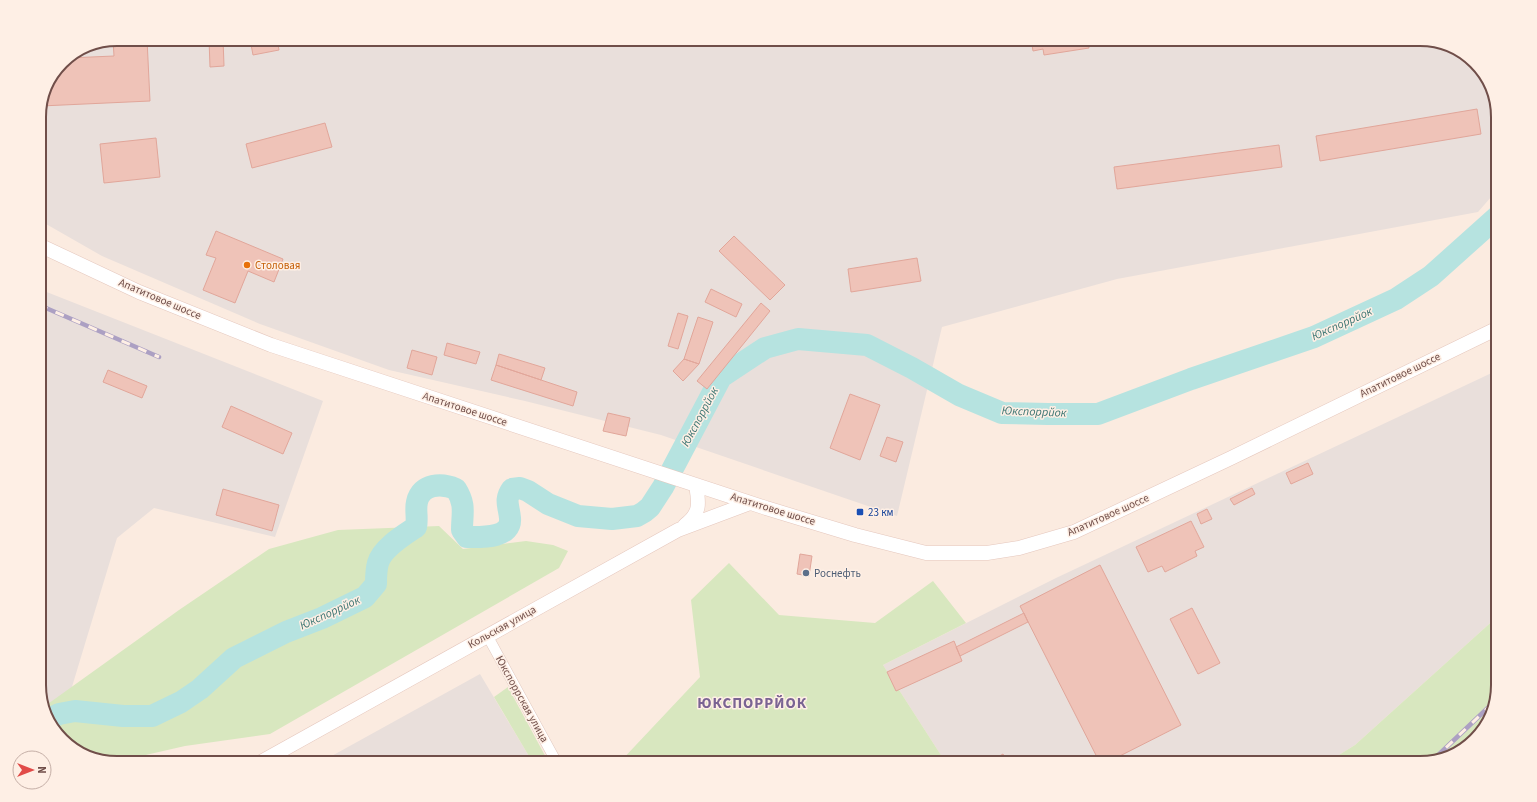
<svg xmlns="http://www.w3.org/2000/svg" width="1537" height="802" viewBox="0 0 1537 802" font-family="'Source Sans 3',sans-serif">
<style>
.industrial{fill:#e9dfdb}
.green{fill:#d8e7bf}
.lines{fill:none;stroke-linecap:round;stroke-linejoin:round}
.river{stroke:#b6e3e0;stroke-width:22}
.building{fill:#efc3b8;stroke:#e1a69a}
.street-casing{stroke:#e0c8bf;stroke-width:11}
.secondary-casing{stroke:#e5c7bd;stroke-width:15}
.street{stroke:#fff;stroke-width:10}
.secondary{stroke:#fff;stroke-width:14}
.rail-casing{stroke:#aca0c3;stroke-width:4.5}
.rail{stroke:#feefe5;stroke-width:3;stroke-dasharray:9;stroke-linecap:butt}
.food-dot{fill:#e8710a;stroke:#feefe5;stroke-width:1.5}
.transit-dot{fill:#1a4fb4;stroke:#feefe5;stroke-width:1.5}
.service-dot{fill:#5c6f8a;stroke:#feefe5;stroke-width:1.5}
.labels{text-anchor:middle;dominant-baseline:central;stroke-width:3;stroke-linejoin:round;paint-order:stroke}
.food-label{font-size:11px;fill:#c56008;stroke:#feefe5;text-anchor:start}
.street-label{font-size:11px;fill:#704e49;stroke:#feefe5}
.transit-label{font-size:11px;fill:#164399;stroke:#feefe5;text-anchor:start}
.service-label{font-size:11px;fill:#4e5e75;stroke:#feefe5;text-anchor:start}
.water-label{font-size:12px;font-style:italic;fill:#3d7673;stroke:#feefe5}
.district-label{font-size:15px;font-weight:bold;letter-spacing:1px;fill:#7a6493;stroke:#feefe5}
.rim{fill:none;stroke:#704e49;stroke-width:2}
</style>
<rect width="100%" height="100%" fill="#fbebe0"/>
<!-- industrial -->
<path class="industrial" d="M117,39H1420L1455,47L1485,74L1498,112V189L1478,212L1117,279L942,327L897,516L661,435L525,401L389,370L260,324L102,256L39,220V112L47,83L62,62L87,45Z
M39,289L323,401L275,537L154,508L117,538L58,733L52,729L39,690Z
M1498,370V616L1355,745L1326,763H946L883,665L1056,578Z
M480,674L533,763H319Z"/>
<!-- green -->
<path class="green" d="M439,526L463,549L526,541L553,545L568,551L559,568L270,734L185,746L115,762L82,755L52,729L45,706L179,610L269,549L338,530Z
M729,563L779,615L875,623L933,581L966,623L883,665L946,763H619L700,677L691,600Z
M1498,616V685L1490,720L1459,752L1420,763H1326L1355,745Z
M508,687L549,763H533L494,697Z"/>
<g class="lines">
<!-- river -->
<path class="river" d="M49,719L59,714L75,711L123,716H152L181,702L200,689L234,658L286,632L322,618L365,597L376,584C376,577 376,570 378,563C382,548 404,535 416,527C418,518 415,510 417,502C421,483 442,483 456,489C466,505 462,513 462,530L467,537C480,537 512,539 510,518C509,506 504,500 512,489L520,488L528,491L548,504L578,516L612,519L637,516L644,512L650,507L663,487L721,377L765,348L798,339L867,345L912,368L959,395L1002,413L1048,414H1098L1191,379L1314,337L1396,299L1431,276L1498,216"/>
</g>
<!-- building -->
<path class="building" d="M147,39L150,101L41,106L47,83L62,62L68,58L114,56L113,40Z
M209,39H223L224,66L210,67Z
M250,39H277L279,50L253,55Z
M1031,39H1087L1089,48L1044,55L1043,49L1033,51Z
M1477,109L1481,134L1320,161L1316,136Z
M325,123L332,147L252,168L246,144Z
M156,138L160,177L104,183L100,144Z
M1279,145L1282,167L1117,189L1114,167Z
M216,231L283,259L274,282L248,271L235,303L203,290L216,258L206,255Z
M734,236L785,285L770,300L719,251Z
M917,258L921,281L851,292L848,269Z
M711,289L742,304L736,317L705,302Z
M761,303L770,311L707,389L697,381Z
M678,313L688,316L678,349L668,346Z
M698,317L713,322L699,364L684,359Z
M447,343L480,352L476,364L444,355Z
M412,350L437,357L432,375L407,368Z
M499,354L545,368L541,380L496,365Z
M684,359L699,364L683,381L673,371Z
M496,365L577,392L573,406L491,380Z
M108,370L147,386L142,398L103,382Z
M850,394L880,405L860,460L830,448Z
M231,406L292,433L283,454L222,427Z
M608,413L630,418L626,436L603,431Z
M887,437L903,442L896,462L880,456Z
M1308,463L1313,474L1291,484L1286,473Z
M1252,488L1255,494L1234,505L1230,499Z
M223,489L279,505L272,531L216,515Z
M1207,509L1212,519L1201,524L1197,514Z
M1191,521L1204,547L1195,551L1197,556L1165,572L1162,566L1148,572L1136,547Z
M800,554L812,556L809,576L797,574Z
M1100,565L1181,725L1106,763H1100L1020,606Z
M1192,608L1220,663L1198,674L1170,619Z
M1024,613L1028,622L960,656L956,647Z
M954,641L962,661L896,691L887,672Z
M1003,754L1008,763H987Z"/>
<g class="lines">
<!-- street casing -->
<g class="street-casing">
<path id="street" d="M487,635L557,763"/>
</g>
<!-- secondary casing -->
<g class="secondary-casing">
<path id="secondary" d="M39,245L139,292L271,345L766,508L855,535L926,553H987L1019,548L1074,532L1231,458L1498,328
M685,525C701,513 699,503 696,485
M259,763L678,530L750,503"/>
</g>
<!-- street -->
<use href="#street" class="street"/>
<!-- secondary -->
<use href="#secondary" class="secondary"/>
<!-- rail casing -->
<g class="rail-casing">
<path id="rail" d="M39,305L159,357
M1433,760L1494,702"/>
</g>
<!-- rail -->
<use href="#rail" class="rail"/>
</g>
<!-- markers -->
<circle class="food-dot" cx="247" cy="265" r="4"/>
<rect class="transit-dot" x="856" y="508" width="8" height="8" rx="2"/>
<circle class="service-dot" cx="806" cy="573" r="4"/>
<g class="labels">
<!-- food labels -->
<g class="food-label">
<text x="255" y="265">Столовая</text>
</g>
<!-- street labels -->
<g class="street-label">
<text transform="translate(160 299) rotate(23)">Апатитовое шоссе</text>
<text transform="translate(1400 375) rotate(-26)">Апатитовое шоссе</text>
<text transform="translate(465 409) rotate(18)">Апатитовое шоссе</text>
<text transform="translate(773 509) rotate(17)">Апатитовое шоссе</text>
<text transform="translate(1108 515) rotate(-24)">Апатитовое шоссе</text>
<text transform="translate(502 627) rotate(-29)">Кольская улица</text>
<text transform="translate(522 699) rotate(61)">Юкспоррская улица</text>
</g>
<!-- transit labels -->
<g class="transit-label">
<text x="868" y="512">23 км</text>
</g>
<!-- service labels -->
<g class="service-label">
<text x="814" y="573">Роснефть</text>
</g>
<!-- water labels -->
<g class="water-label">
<text transform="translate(1342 324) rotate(-24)">Юкспоррйок</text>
<text transform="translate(1034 412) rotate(2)">Юкспоррйок</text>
<text transform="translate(700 417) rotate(-62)">Юкспоррйок</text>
<text transform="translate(330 613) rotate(-25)">Юкспоррйок</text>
</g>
<!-- district labels -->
<g class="district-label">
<text x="752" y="703">ЮКСПОРРЙОК</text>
</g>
</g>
<!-- crop -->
<path d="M0 0H1537V802H0ZM117 46H1420A71 71 0 0 1 1491 117V685A71 71 0 0 1 1420 756H117A71 71 0 0 1 46 685V117A71 71 0 0 1 117 46Z" fill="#feefe5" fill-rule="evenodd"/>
<path class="rim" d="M117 46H1420A71 71 0 0 1 1491 117V685A71 71 0 0 1 1420 756H117A71 71 0 0 1 46 685V117A71 71 0 0 1 117 46Z"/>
<!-- north arrow -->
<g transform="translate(32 770) rotate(90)"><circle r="19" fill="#feefe5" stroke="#c5afa7"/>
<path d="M0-3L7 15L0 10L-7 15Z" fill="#e14b48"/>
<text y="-6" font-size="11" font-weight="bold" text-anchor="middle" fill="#704e49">N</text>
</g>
</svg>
